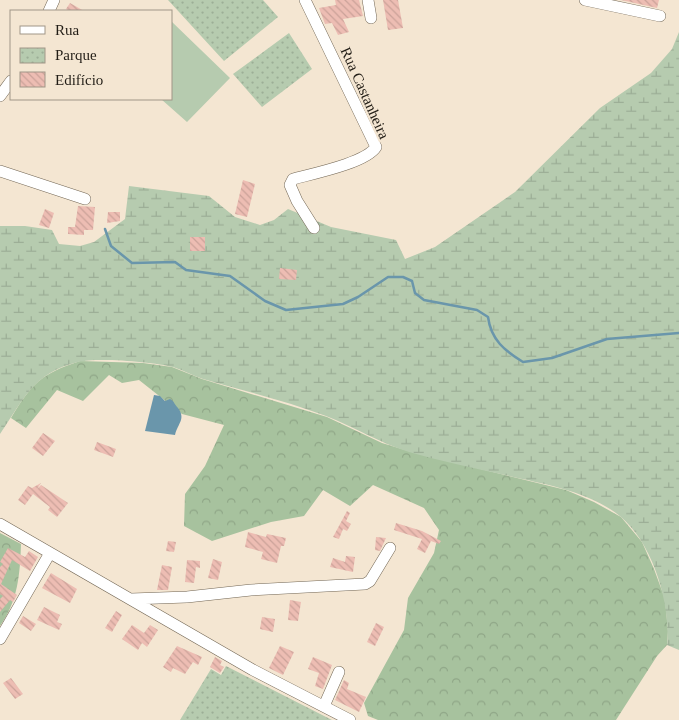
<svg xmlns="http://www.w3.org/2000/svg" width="679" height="720" viewBox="0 0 679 720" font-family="'Times New Roman',serif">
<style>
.green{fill:#b6cbaf}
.forest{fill:url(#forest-crowns)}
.wetland{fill:url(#wetland-marsh)}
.park{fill:url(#park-dots)}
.water{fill:#6a96ab}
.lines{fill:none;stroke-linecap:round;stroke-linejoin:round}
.stream{stroke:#6a96ab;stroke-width:2.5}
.building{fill:url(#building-back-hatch)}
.minor-casing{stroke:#726654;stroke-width:12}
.minor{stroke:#fff;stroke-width:11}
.labels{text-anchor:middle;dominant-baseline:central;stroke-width:4.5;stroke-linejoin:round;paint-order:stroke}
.street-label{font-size:15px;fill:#221d16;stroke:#f4e6d2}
</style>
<defs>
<pattern id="forest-crowns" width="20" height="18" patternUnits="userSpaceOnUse" patternTransform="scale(1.25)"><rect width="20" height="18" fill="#a7c29e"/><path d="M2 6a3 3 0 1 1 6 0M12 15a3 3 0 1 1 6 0" fill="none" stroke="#8fa687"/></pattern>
<pattern id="wetland-marsh" width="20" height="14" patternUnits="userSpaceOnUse" patternTransform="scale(1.25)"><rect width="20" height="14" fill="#b6cbaf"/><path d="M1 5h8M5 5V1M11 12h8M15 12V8" fill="none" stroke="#9cae96"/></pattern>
<pattern id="park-dots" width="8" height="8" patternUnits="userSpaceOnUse" patternTransform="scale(1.25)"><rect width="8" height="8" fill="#b6cbaf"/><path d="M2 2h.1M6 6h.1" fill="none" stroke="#9cae96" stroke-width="1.8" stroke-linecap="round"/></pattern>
<pattern id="building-back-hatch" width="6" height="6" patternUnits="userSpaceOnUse" patternTransform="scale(1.25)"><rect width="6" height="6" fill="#edbdb3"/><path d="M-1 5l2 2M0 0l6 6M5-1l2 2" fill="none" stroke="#cba299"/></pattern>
</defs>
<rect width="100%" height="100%" fill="#f4e6d2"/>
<!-- green -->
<path class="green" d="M171,21L230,78L187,122L161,99H171Z"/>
<!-- forest -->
<path class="forest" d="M80,361L143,363L172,367L202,379L327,417L382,443L412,452L566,490L594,502L621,517L642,542L654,569L665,599L668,631L667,645L657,656L616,720H378L368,716L364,703L404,630L408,598L434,553L439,530L424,508L373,485L350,506L323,490L304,516L271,522L212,541L184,526L185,494L205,466L224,425L182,414L139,380L122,383L109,375L83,401L57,390L26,428L11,418C32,383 41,374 80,361Z
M0,533L21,544C20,574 18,601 0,626Z"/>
<!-- wetland -->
<path class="wetland" d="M679,32V650L667,645C671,604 653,544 621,517C590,491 543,484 505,475C473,468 441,461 409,452C380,443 354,427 326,416C286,401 244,391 203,379C193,376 183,370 173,367C153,362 98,357 78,362C33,373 24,399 0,434V226H25L52,230L59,244L80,246L94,242L125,219L129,186L209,196L235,217L260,225L274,220L288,209L331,227L396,240L405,259L435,247L515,192L600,108L651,73L672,49Z"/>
<!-- park -->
<path class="park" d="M168,0H263L278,17L224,61Z
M289,33L312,69L262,107L233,74Z
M226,666L332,720H180L211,669L221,675Z"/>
<!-- water -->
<path class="water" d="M154,395L160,396L165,401L170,399C175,402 174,404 178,408C186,419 178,423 175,435L145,431Z"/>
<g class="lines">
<!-- stream -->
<path class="stream" d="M105,229L111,246L132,263L175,262L186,270L230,276L265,301L286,310L343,304L358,297L388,277H403L412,281L415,293L424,300L477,310L488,317C491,340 505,351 523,362L552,358L607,339L679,333"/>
</g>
<!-- building -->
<path class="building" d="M335,0H359L363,16L343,19L349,32L338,35L332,23L325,24L319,8L336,5Z
M383,0H398L403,28L388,30Z
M621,0H659L657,8Z
M70,3L84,11H69L66,9Z
M243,180L255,184L247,217L235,214Z
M78,206L95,207L93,230H84V235L68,234V227H75Z
M45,209L54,213L49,228L39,225Z
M108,212H120V221L107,223Z
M190,237H205V251H190Z
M280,268L297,270L296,280L279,279Z
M43,433L55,441L43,456L32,448Z
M97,442L116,449L113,457L94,450Z
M41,483L37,489L41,485L68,503L57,517L48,510L50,507L33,494L25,505L18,500L28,486L32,488Z
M347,511L350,513L346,521L351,524L347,531L343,529L339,539L333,537Z
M396,523L422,531L441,541L439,544L431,541L425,553L417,549L422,539L394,530Z
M248,532L266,537L267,534L286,538L284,546H281L277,563L261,559L263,552L245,547Z
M376,537L386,538L380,551L375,550Z
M168,541L176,542L174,552L166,551Z
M8,548L25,557L29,551L38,557L30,571L12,560L1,584L17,595L13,602L10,600L0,612V599L3,596L0,594V567L3,564L0,562Z
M346,556L355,557L353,572L330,567L333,558L345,562Z
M213,559L222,562L218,580L208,578Z
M187,560L200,561V568L196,567L194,583L185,582Z
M162,565L172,567L168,590H157Z
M51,573L77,589L70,603L42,588Z
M290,600L301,602L298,621L288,620Z
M44,607L60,615L57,622L62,624L59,630L37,620Z
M116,611L122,615L112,632L105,628Z
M23,616L36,624L31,631L19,623Z
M262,617L275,619L273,632L260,629Z
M376,623L384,627L375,646L367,642Z
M132,625L144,633L150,625L158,630L147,647L142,643L138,650L122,639Z
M177,646L202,657L198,665L193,662L185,674L173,668L171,672L163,667Z
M280,646L294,652L283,675L269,668Z
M215,657L222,661L220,665L224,667L220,673L210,667Z
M313,657L332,665L323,689L315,686L319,673L308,669Z
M11,678L23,694L15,699L3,683Z
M344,680L349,683L347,689L366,697L359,712L335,700Z"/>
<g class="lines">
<!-- minor casing -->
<g class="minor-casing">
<path id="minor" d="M305,0L376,147C366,163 311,174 293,179L290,185L297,201L314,228
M368,0L371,18
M585,0L660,16
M49,11L54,0
M0,96L11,81
M0,171L85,199
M0,524L253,670L350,720
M131,599L187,597L251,590L365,584L370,581L390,548
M0,639L50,553
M324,706L339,672"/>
</g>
<!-- minor -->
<use href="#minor" class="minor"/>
</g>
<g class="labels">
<!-- street labels -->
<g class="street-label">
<text transform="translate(365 93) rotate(66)">Rua Castanheira</text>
</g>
</g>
<!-- legend -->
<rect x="10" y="10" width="162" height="90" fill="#f4e6d2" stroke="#a09687"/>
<rect x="20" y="26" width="25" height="8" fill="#ffffff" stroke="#a09687"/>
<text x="55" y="35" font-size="15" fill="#221d16">Rua</text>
<rect x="20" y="48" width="25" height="15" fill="url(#park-dots)" stroke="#a09687"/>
<text x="55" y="60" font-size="15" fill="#221d16">Parque</text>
<rect x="20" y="72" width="25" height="15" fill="url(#building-back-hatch)" stroke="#a09687"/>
<text x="55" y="85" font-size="15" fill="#221d16">Edifício</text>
</svg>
